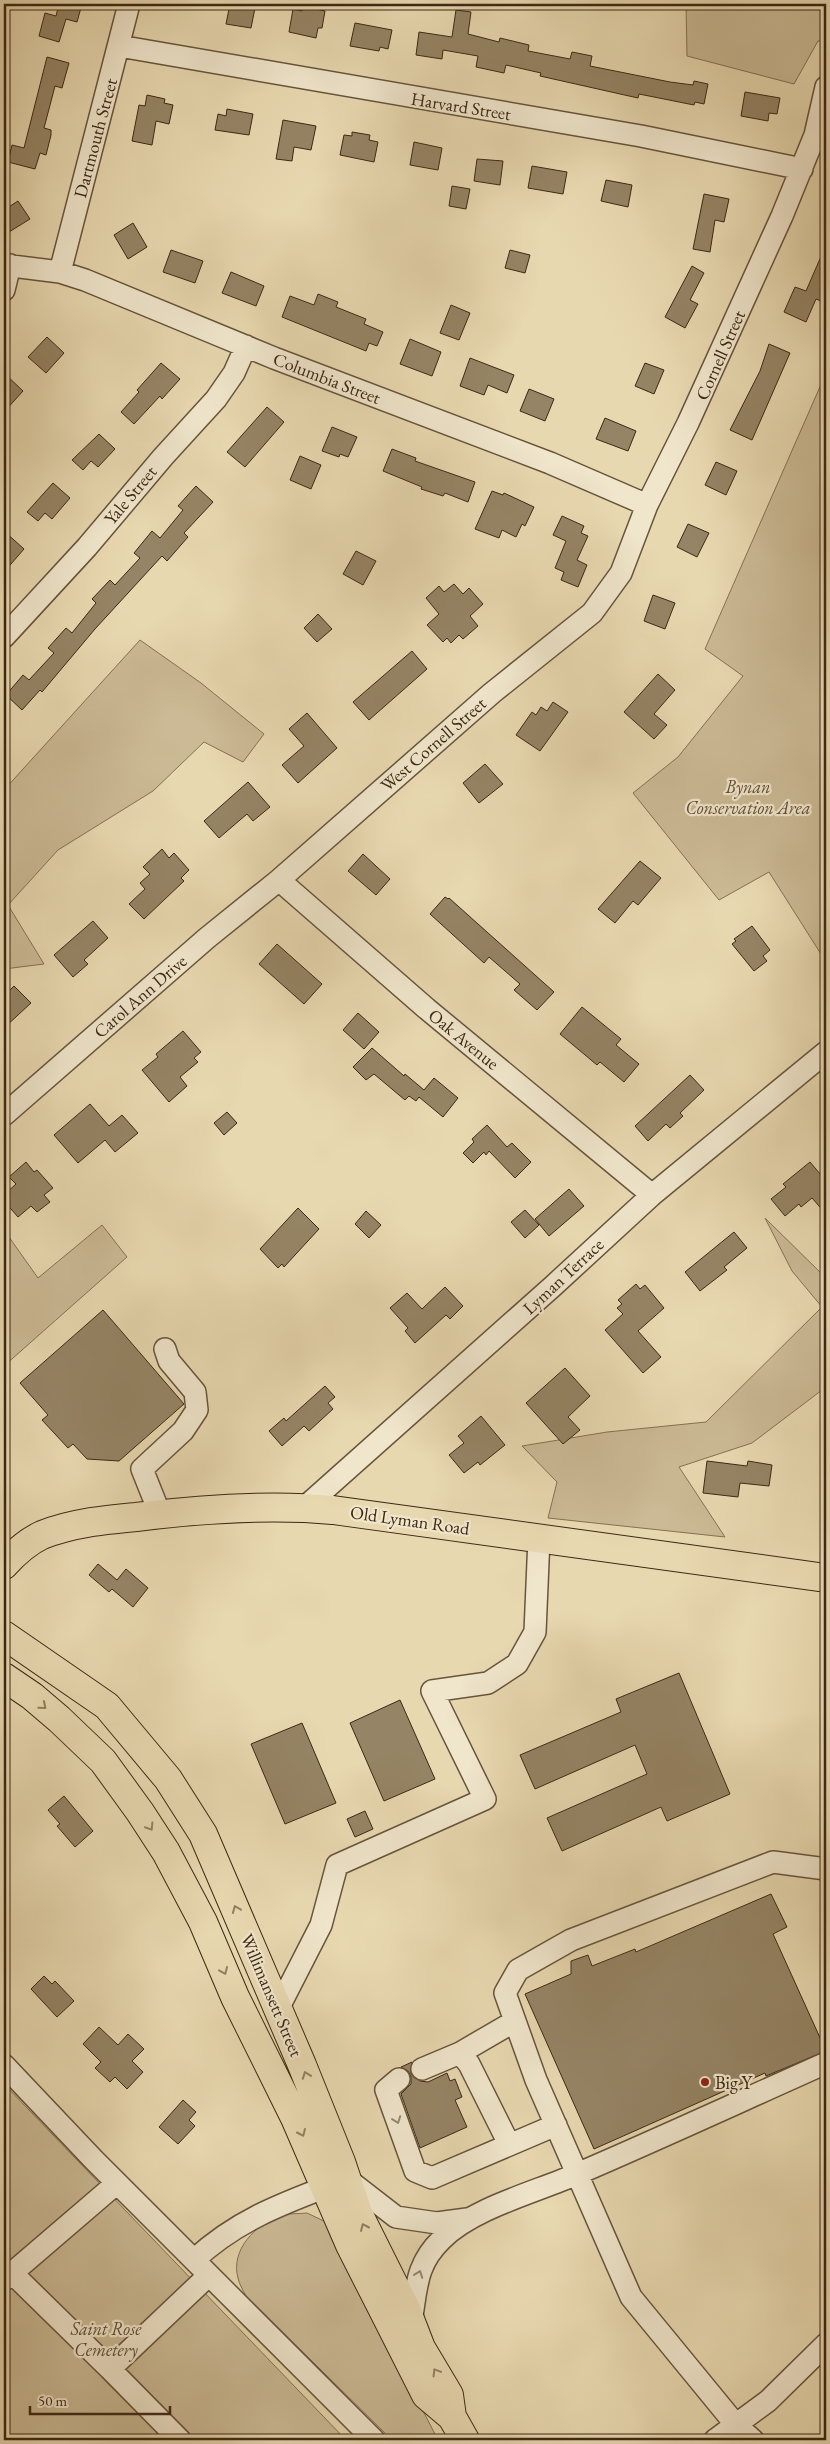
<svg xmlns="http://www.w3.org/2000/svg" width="830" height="2444" viewBox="0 0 830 2444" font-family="'EB Garamond',serif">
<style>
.green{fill:#cbba95;stroke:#847154}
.building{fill:#958465;stroke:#3c2814}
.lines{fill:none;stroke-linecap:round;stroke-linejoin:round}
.minor-casing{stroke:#67543b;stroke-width:24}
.major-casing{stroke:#3c2814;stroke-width:30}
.minor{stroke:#f0e6cc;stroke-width:21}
.major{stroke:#e8d8b0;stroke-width:28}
.oneway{stroke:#928062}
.oneway2{stroke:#968770}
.poi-dot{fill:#8f2418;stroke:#f0e6cc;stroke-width:2}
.labels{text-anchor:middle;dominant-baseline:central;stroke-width:4.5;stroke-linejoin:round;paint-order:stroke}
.street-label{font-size:18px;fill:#3c2814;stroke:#f0e6cc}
.park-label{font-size:18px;font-style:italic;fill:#604c34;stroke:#f0e6cc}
.poi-label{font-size:18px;fill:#3c2814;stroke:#f0e6cc;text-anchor:start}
</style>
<rect width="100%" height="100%" fill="#e8d8b0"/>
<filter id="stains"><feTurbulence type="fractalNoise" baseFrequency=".004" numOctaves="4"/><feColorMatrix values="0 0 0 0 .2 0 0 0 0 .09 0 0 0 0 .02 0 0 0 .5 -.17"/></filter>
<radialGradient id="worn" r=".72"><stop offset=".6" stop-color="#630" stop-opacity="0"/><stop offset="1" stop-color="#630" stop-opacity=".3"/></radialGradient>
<!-- green -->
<path class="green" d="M686,4H826V41H818L794,84L687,56Z
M826,373V962L769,872L719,900L633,793L678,757L743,676L705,649Z
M140,640L201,683L264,734L243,762L204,742L153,791L58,850L8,905L44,964L4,969V790Z
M765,1218L826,1278V1387L752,1443L679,1467L725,1537L548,1518L557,1482L522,1446L607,1432L706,1422L822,1307L792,1271Z
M102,1225L127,1257L4,1366V1230L38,1278Z
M4,2084L346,2440H4Z
M307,2213L326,2222L438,2440H392L246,2296C243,2290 239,2284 238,2278C230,2250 256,2224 280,2216C288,2213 299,2214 307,2213Z"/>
<!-- building -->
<path class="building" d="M59,4H82L77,22L66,19L59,42L39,36L45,13L56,16Z
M230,4L255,8L251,28L226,24Z
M303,6L325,11L322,28H318L316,38L289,32L293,9L302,11Z
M456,10L471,12L468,34L499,42L500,38L529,45L528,51L570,59L572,52L592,56L590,66L670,82L693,85L694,81L708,84L704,104L695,102L694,105L639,94L638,98L540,76L541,73L506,65L504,73L476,67L478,56L443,50L442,59L416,55L419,32L452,37Z
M355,23L392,30L388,49L380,47L379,51L350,46Z
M47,57L69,63L62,88L55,86L44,128L51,130V135L46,155L40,153L35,169L8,162L12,145L24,148Z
M745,92L780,98L777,114L769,113L768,121L741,116Z
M147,95L165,99L164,103L173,105L169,124L156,121L152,145L132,141L139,105L145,106Z
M227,109L253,114L249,135L215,130L218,114L226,116Z
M283,120L316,126L311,150L294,147L292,161L276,159Z
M352,132L370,135L369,140L378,142L374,162L340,155L344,135L352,136Z
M414,142L442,148L438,170L410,165Z
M477,159L503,161L500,185L474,181Z
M532,166L567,172L563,194L528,188Z
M606,180L632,185L628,207L601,201Z
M452,186L470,189L466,209L449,206Z
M704,194L729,199L724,222L715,220L710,252L693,249Z
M18,201L30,219L9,232L4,224V210Z
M133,223L147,247L128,259L114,235Z
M826,245V303L816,299L806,322L784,312L795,287L806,291Z
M171,250L203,261L195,283L163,272Z
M510,250L530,255L525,273L505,268Z
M692,266L704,273L690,300L698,304L685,328L665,317Z
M231,272L264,286L256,306L222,293Z
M318,294L338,302L336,307L366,319L364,324L383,332L377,346L369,343L366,351L282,317L290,296L314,305Z
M451,305L470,313L459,340L440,333Z
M47,337L64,353L46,373L28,357Z
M410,339L441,352L432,376L400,364Z
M769,344L790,353L752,440L730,430L760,371Z
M470,358L514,375L507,393L488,385L484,395L460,386Z
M161,363L180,379L162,399L160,396L134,424L121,412L139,392L137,390Z
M645,363L664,370L654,394L635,386Z
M4,373L23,391L4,412Z
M529,389L554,399L545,421L520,411Z
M267,407L284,422L245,467L227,452Z
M605,418L636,431L628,451L596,439Z
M332,427L357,437L348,457L340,454L339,457L322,451Z
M99,434L115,449L98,467L91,461L83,470L72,460Z
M392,449L416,458L415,461L475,482L468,502L445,493L443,496L421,489L422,487L383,471Z
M300,456L321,465L311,489L290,480Z
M716,462L737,471L726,495L705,485Z
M53,483L70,498L52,519L45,513L38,521L27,512Z
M196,486L213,502L184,533L188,537L167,561L162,556L95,629L42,692L40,690L22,710L6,695L23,675L29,680L54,653L48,648L66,628L72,633L96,603L92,599L110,580L115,585L140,558L134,553L152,531L160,538L183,510L178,506Z
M492,491L503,495L504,493L534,507L525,526L522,524L516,537L502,530L499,538L475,529Z
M562,516L584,526L581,533L588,536L577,560L587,565L578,587L561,580L564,572L555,568L566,541L553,535Z
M688,524L709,533L697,557L677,547Z
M4,531L24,549L4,572Z
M356,551L376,561L363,585L343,574Z
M454,584L463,594L469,588L483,604L470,616L478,626L463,639L459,635L451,643L447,638L443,642L427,625L439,614L426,598L439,586L444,592Z
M653,595L675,603L665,629L644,621Z
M318,614L332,629L317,642L304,628Z
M412,651L427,669L369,720L353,702Z
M658,674L675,690L654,714L667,725L654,739L624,712Z
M553,702L568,712L540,751L516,735L532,712L536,715L541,707L547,711Z
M307,713L337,748L298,783L282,765L304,746L289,729Z
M485,764L503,784L479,803L463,783Z
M248,782L270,807L253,821L247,814L219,838L204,821Z
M162,849L169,858L174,853L189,870L181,878L184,881L144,919L129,904L145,889L140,883L150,874L143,867Z
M363,854L390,879L376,895L348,871Z
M640,861L661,878L638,905L633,901L615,923L598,909Z
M445,897L448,899L449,898L554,992L537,1010L514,990L520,984L489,957L484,963L430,914Z
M93,921L108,938L84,960L88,964L73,977L54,955Z
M752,926L770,950L763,956L767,961L754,971L732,944L736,941L734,939Z
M277,944L322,984L304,1004L259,964Z
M14,986L31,1003L4,1028V996Z
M582,1007L621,1039L616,1045L639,1064L624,1082L600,1062L597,1065L560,1034Z
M358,1013L379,1032L364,1049L343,1030Z
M183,1031L201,1052L194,1058L198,1062L180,1077L187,1086L169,1102L142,1070L158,1057L156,1054Z
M372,1048L404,1076L405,1074L424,1090L434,1078L458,1098L443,1117L419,1097L416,1101L409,1096L405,1100L374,1074L366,1080L353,1067Z
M690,1075L704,1090L680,1113L683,1116L670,1128L666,1124L648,1141L635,1126Z
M90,1104L109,1126L122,1115L138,1133L115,1152L105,1140L78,1163L54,1135Z
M227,1112L237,1123L224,1135L214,1123Z
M487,1125L507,1147L512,1143L531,1162L515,1178L489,1151L486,1155L484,1152L473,1163L463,1153L474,1142L472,1139Z
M26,1162L34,1172L37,1170L53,1188L44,1195L50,1202L37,1212L31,1206L18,1217L4,1201V1195L16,1184L9,1177Z
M810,1162L826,1181V1214L812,1198L801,1207L799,1204L785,1216L771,1199L786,1187L783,1184Z
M569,1189L584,1206L549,1236L535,1219Z
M298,1208L319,1229L284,1267L282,1264L278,1268L260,1249Z
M525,1210L539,1225L525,1238L511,1222Z
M366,1211L381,1225L369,1238L355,1224Z
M734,1232L747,1248L724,1267L727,1270L700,1291L685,1272Z
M636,1284L640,1289L645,1285L664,1308L638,1331L661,1357L643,1373L605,1330L623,1314L617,1308L622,1304L618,1300Z
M445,1287L463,1306L450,1319L446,1315L415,1343L405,1331L408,1328L390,1308L407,1293L422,1309Z
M103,1310L184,1404L119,1461L87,1459L73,1444L68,1448L42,1420L48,1415L20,1383Z
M565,1368L590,1396L568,1417L580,1430L563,1444L526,1403Z
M325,1386L335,1397L328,1403L333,1409L309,1431L304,1426L282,1446L269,1431L284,1418L286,1421Z
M481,1416L505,1445L480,1465L478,1462L464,1473L449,1455L464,1443L458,1436Z
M707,1461L747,1466L748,1461L772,1465L769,1486L740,1483L738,1497L703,1493Z
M98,1564L117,1580L126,1569L148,1588L133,1607L112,1589L109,1592L89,1575Z
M679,1673L730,1794L667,1821L661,1807L562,1851L547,1818L647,1774L635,1745L535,1789L520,1755L621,1712L616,1699Z
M400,1700L435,1779L384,1801L350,1723Z
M302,1723L336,1803L285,1824L251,1744Z
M64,1796L93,1831L75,1847L57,1826L60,1824L48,1810Z
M365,1811L373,1829L355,1837L347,1819Z
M771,1894L787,1927L773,1934L826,2051L766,2076L765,2073L594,2149L525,1994L571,1974V1961L588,1955L592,1966L635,1949L636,1952Z
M44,1976L52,1984L55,1981L74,2001L57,2017L31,1989Z
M99,2027L118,2045L128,2034L144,2049L132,2061L143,2072L127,2089L115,2077L110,2082L95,2068L101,2062L83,2044Z
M412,2062L411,2074L420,2081L428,2082L447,2073L450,2081L455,2079L462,2097L455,2100L467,2127L420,2148L401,2094L411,2084V2077L408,2071L401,2067Z
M183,2100L196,2112L189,2120L195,2126L178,2144L159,2127Z"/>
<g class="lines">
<!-- minor casing -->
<g class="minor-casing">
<path id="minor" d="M119,46L641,136L802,169
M4,265L60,272L85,280L274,358L550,463L647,505
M60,272L129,4
M4,290L10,265
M4,637L87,547L163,457L216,399L234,373L246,346
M279,880L427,1009L652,1195
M4,1115L207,938L279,880L492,693L592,613L621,573L647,505L688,423L782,216L815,135L826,87
M305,1507L552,1287L652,1195L826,1052
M160,1514L142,1469L183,1431L197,1410L195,1392L169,1361L165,1349
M278,2009L321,1925L337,1865L485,1799L432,1691L488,1683L517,1664L535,1632L539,1538
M460,2053L469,2064L509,2144
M4,2065L94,2160L374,2440
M422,2069L460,2053L515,2021
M399,2079L386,2090L415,2171L432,2178L556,2125
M194,2260C240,2217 290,2201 347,2179L396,2217L437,2223L467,2219
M13,2274L110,2369
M4,2280L117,2183
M411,2322C417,2288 415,2265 442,2239C473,2208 536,2192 577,2174C661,2138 743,2100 826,2063
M180,2440L110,2369L209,2275
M715,2440L768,2401L826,2344
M753,2440L736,2425L631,2297L536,2080L505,1993L518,1970L571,1940L773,1862L826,1869"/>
</g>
<!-- major casing -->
<g class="major-casing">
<path id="major" d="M4,1565C15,1553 27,1542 42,1535C72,1523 104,1520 136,1517C201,1509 268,1504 333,1510L826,1578
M4,1635L107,1706L168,1779L203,1834L302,2065L341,2162L358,2213L406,2309L421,2348L449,2395L452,2417L465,2440
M4,1677L32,1696L59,1719L103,1761L140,1812L166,1852L203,1922L235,1997L295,2118L350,2245L382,2308L426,2395L452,2417"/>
</g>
<!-- minor -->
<use href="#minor" class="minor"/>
<!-- major -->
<use href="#major" class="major"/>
</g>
<!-- one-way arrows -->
<defs><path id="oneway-chevron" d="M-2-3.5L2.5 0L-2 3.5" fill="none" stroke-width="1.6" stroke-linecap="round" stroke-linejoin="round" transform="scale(1.25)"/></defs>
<g class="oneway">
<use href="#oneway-chevron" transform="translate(43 1706) rotate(40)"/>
<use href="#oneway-chevron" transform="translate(150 1827) rotate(58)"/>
<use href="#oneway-chevron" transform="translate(236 1909) rotate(-112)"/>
<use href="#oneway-chevron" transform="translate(224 1971) rotate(67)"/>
<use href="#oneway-chevron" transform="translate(306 2075) rotate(-110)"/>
<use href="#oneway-chevron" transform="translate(302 2133) rotate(66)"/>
<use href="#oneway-chevron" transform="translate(364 2227) rotate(-114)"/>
<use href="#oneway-chevron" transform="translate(436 2372) rotate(-121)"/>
</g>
<g class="oneway2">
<use href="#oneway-chevron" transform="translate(397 2120) rotate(70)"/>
<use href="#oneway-chevron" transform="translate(419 2274) rotate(-70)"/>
</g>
<!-- markers -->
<circle class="poi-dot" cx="705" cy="2082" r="5"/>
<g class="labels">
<!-- street labels -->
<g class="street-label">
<text transform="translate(461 106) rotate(9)">Harvard Street</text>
<text transform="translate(95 138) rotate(-75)">Dartmouth Street</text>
<text transform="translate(720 355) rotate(-66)">Cornell Street</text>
<text transform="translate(327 378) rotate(21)">Columbia Street</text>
<text transform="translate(130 495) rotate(-50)">Yale Street</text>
<text transform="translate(433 744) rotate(-41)">West Cornell Street</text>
<text transform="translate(140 996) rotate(-41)">Carol Ann Drive</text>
<text transform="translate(464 1039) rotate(39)">Oak Avenue</text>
<text transform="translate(563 1276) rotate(-43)">Lyman Terrace</text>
<text transform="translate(410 1520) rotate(8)">Old Lyman Road</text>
<text transform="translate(272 1995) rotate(67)">Willimansett Street</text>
</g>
<!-- park labels -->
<g class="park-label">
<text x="748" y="786">Bynan<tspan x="748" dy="21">Conservation Area</tspan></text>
<text x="106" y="2328">Saint Rose<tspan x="106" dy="21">Cemetery</tspan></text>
</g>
<!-- poi labels -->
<g class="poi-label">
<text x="715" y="2082">Big Y</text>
</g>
</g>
<!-- margin -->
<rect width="830" height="2444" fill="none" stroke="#e8d8b0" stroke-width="20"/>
<rect x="5" y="5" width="820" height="2434" fill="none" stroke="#3c2814" stroke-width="2.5"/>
<rect x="10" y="10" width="810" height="2424" fill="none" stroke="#3c2814"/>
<!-- scale -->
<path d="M30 2406v8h140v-8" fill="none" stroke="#3c2814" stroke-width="2.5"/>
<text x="38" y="2406" font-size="15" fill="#3c2814" stroke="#f0e6cc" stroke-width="4" paint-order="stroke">50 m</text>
<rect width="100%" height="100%" filter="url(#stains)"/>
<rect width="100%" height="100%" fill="url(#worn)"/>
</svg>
